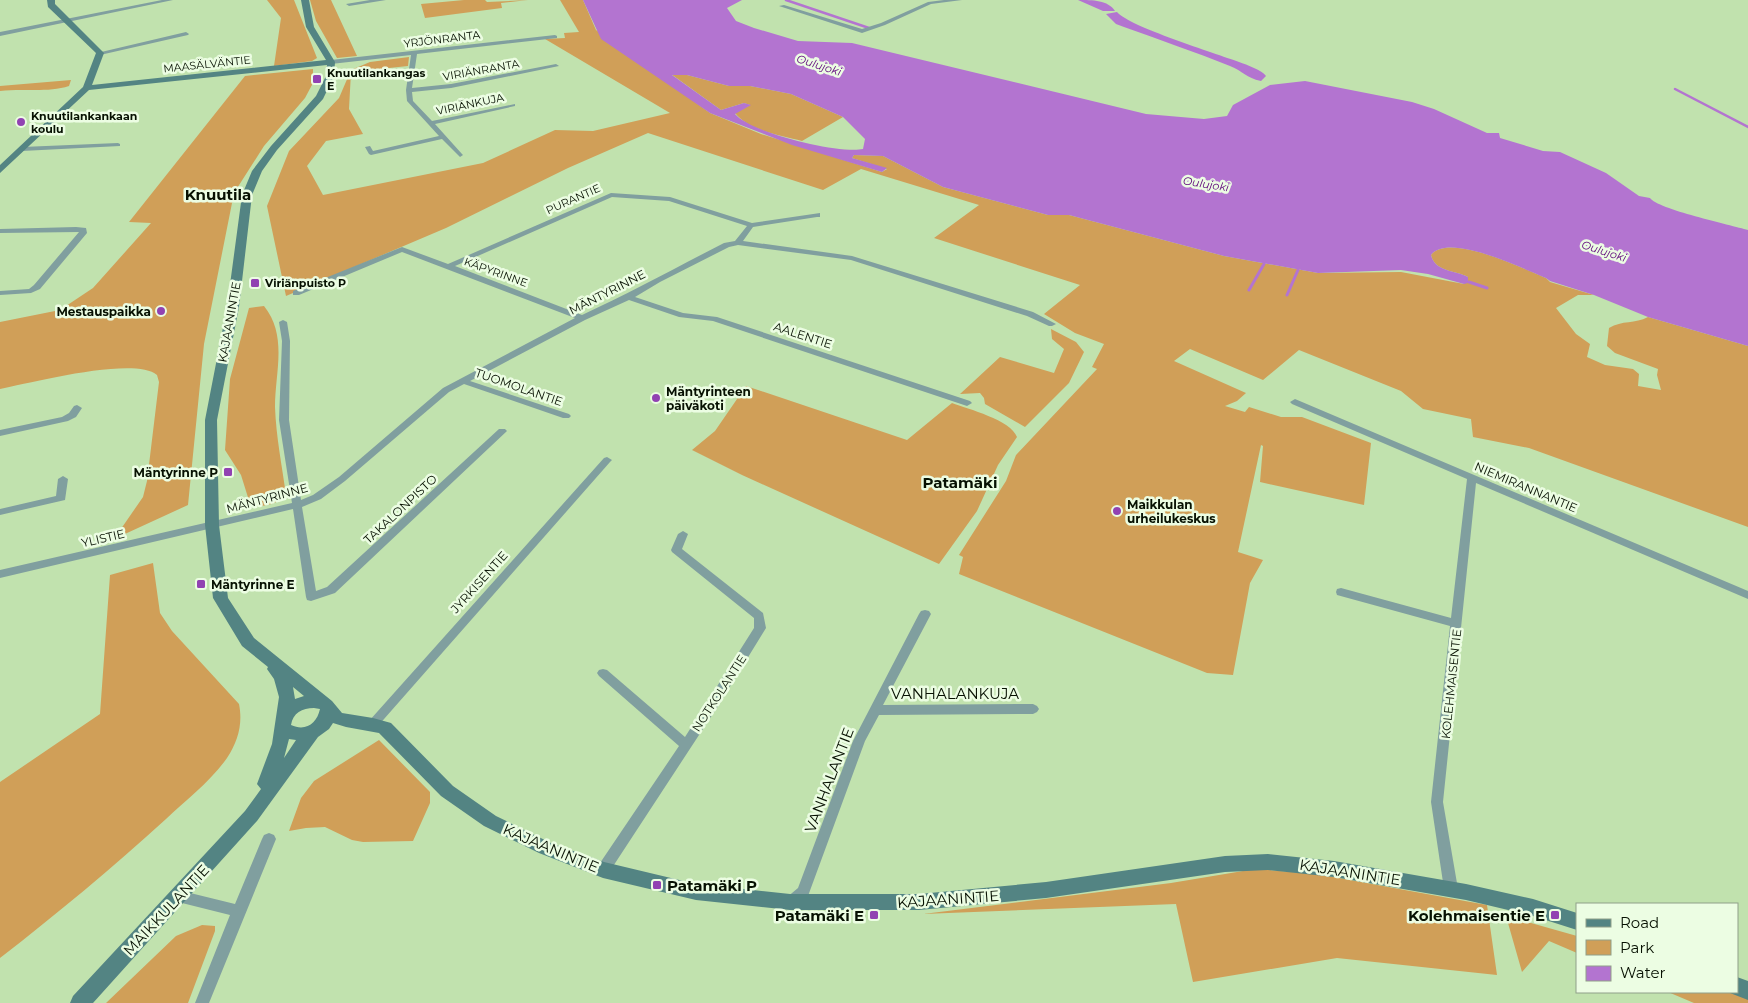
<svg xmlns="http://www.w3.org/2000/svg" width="1748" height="1003" viewBox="0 0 1748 1003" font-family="Montserrat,sans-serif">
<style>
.green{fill:#d09f58}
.water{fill:#b374d0;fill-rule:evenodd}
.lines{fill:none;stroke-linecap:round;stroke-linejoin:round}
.stream-far1{stroke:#b374d0;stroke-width:2.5}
.stream{stroke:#b374d0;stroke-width:3}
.street{fill:#809f9f;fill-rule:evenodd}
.secondary{fill:#538483;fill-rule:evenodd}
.poi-dot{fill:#9142b2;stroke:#ecfde3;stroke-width:2}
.labels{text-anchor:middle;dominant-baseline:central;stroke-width:5;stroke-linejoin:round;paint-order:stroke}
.far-street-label{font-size:11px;fill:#071102;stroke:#ecfde3}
.far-water-label{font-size:11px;font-style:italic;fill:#5d007a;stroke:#ecfde3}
.far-poi-label{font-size:11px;font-weight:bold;fill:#071102;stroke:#ecfde3;text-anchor:start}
.street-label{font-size:12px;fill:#071102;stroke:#ecfde3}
.poi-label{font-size:12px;font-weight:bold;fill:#071102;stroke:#ecfde3;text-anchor:start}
.far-district-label{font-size:15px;font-weight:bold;fill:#071102;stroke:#ecfde3}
.quarter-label{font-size:15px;font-weight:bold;fill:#071102;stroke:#ecfde3}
.near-street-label{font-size:15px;fill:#071102;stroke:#ecfde3}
.near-poi-label{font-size:15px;font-weight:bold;fill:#071102;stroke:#ecfde3;text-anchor:end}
</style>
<rect width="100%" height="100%" fill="#c1e2ae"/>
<!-- green -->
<path class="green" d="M267,0H294L317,58L312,61L274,66L281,18Z
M310,0H331L357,56L337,58L316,21Z
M464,0H485L487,2L528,0L501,3L502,8L425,18L421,4Z
M560,0H583L596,30L710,113L761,134L882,172L887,169L852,158L854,155L883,156L943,187L1048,215H1069L1224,256L1318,273L1401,272L1464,284L1468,277C1455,270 1435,272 1431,255C1449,232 1524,269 1546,278L1550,282L1594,295H1578L1556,308L1576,334L1590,344L1587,357L1605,365L1633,369L1639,374L1638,386L1661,390L1657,375L1658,369L1615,353L1607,346L1609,328C1622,320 1635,324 1648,317L1748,346V527L1529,448L1473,437L1471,419L1423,409L1401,391L1299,350L1263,380L1190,349L1174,361L1246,393L1237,401L1225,406L1245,412L1249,407L1281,417H1302L1371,443L1364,505L1260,482L1263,446L1261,445L1238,552L1263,560L1250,583L1233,675L1207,673L959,574L963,557L959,555L1006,481L1016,455L1097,369L1092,367L1104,344L1075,333L1044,314L1080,285L934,238L979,205L861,169L823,190L648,133L568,168L446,228L286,296L267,206L289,151L339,98L351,70L370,62L409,57L408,66L351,72L349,109L363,134L326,141L307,166L323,195L483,163L555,130L593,131L670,113L545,39L565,38L564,33L579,32Z
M313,69V83L305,98L264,146L234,193L204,344L188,505L114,539L143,497L147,481L159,382L157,375C134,356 31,383 0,389V322L60,310L93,288L151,223L129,222L245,76Z
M671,74L687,75L729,86H750L791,94L843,117L802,141C781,135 749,131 735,113L750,105L744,103L721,110Z
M71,80L69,86C48,93 23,88 0,91V86Z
M264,306C288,336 275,372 275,407C276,436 282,466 286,495C276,505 265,506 251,507L241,475L225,450L230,379L249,308Z
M1051,329L1076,342L1084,352L1069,383L1025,427L985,404L984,398L980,393L960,394L1000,357L1054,373L1064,349L1052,339Z
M746,386L907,440L952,403C968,409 1011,420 1017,437L998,465L977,511L939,564L742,475L692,450L715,431Z
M153,563L160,613L172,631L239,704C243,724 238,741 227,758C211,781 186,800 166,819C112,868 57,914 0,958V782L100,714L110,575Z
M379,740L430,792V803L413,841L363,842L352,840L325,827L306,828L289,831L301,798L314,781Z
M1255,869L1317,874L1487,905L1497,975L1337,958L1193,982L1176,904L923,914L1171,883Z
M1506,916L1577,936V953L1549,941L1522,972Z
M202,925L215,926V931L188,1003H106L176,936Z
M1668,992H1734L1748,997V1003H1694Z"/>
<!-- water -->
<path class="water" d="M583,0H742L727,8L736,21L754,28L798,41L852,43L1146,114L1204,119L1227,116L1233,105L1270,85L1305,81L1412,102L1434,109L1487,133H1499L1500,138L1543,151L1560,152L1606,173L1639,196L1650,198C1657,209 1731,225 1748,230V346L1648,317L1594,295L1550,281L1546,278C1523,269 1449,232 1431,255C1435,272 1455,270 1468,277V283L1464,284L1428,274L1401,270L1318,273L1224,256L1069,215H1048L943,187L883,156L854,155L852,158L887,168L882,172L792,145L710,113L601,39ZM672,75H687L729,86H750L791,94L843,117L865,139L863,149C839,154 751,133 735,114L751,105L744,103L721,110Z
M1078,0C1093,0 1108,0 1115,11H1103Z
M1117,12C1130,27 1215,53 1239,62C1247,65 1262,70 1266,76L1261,81C1246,78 1243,71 1230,66C1195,52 1160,40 1124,27L1116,24L1106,14Z"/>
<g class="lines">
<!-- stream-far1 -->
<path class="stream-far1" d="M786,0L869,28
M1675,89L1748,127"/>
<!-- stream -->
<path class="stream" d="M1469,282L1487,288
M1249,290L1264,264
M1287,295L1298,270"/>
<!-- street -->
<path class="street" d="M162,0H173L0,36V32Z
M370,0H386L349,6L346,4Z
M944,0H962L931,4L885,25L862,33L779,6L784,5L862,29L881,23L928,2Z
M186,32L189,34L188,35L100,55L97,53Z
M555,35L557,36V38L417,54L412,88L451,84L556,64L559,66L451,88L412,92L413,101L432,121L515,104V106L435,124L462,154L463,155L460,157L442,139L371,155L369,154L365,147L370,146L373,151L439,136L407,101L406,90L411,55L331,64L328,62L331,60Z
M118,143L120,144V146L22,151L19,149L22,147Z
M611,193L670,197L752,223L820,213V217H817L753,227L743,241L852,256L1033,312L1056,324L1052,326H1049L1027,316L851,260L738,245L729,247L660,282L635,297L683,313L717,317L970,401L972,403L967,406L964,405L713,321L679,317L629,300L585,320L470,381L569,414L571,416L569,418H563L464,384L449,392L345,481L321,499L302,507L316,591L327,587L499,429H505L507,431L335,593L311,601L307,600L306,597L293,509L0,578V570L292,503L279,420L282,341L279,322L283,320L287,322L290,341L289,420L301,500L313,495L339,477L443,388L575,318L402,252L299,295H293V291L402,247L448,264ZM612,197L669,201L747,226L735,241L724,243C677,267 630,293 582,315L455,266Z
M76,227L86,228L87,233L40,289L31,293L0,295V291L29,289L34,285L79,232L0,233V229Z
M1295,399L1748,591V599L1476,483L1443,802L1458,889L1456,893L1451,895L1446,893L1444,889L1431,802L1450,626L1337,595L1336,592L1337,589L1341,588L1451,618L1467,479L1292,404L1290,402Z
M77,405L82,408L76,417L68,421L0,436V430L62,417L69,413L74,406Z
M607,457L612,460L610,462L377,727L373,729L369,727L367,724L369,721L604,458Z
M63,476L68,479L65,500L0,515V509L56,496L58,479Z
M683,531L688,534L682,549L763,613L766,628L718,706L608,874L603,876L598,874L596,870L598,866L679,746L599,676L597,673L599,670L603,669L607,670L685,737L754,628V618L672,552L671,550L678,534Z
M925,610L929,611L931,614L883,705L1033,704L1037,706L1039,709L1037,712L1033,714L879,715L865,741L808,896C801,902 795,910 786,906L784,902L786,898L798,888L853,741L919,614L921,611Z
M269,833L274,835L276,839L209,1003H195L230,915L178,902L173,900L171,896L173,892L178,890L235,904L262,839L264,835Z"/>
<!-- secondary -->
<path class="secondary" d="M47,0H55V4L104,53L92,85L326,60L306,27L301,0H309L314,27L335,62L334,76L323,99L277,150L262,171L252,195L239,307L217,420L219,525L228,598L254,638L332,701L342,713L373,718L391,723L453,786L496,816L551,843L604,862L696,884L790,894H919L1046,882L1225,856L1268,854L1334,861L1466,884L1533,899L1577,913V930L1533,916L1466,900L1334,877L1268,870L1225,872L1046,898L919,910H790L696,900L603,878L539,853L484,826L441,796L379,733L346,727L333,723L329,729L318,737L257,821L93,1003H70L73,996L245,811L261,789L257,784L272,744L279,697L274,679L267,669L268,667L242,646L213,598L205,525V420L227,307L242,195L252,171L271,146L316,96L326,76L327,65L89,90L0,173V165L83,87L96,53L48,7ZM293,687L304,696L295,699ZM314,708L320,709C317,723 306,732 291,725C293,713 302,708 314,708ZM289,739L296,740L284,758Z
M1737,977L1748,981V1000L1730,993L1737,992Z"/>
</g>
<!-- markers -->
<g class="poi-dot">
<rect x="312" y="74" width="10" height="10" rx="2.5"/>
<circle cx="21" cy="122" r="5"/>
<rect x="250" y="278" width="10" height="10" rx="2.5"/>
<circle cx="161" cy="311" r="5"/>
<circle cx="656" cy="398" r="5"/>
<rect x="223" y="467" width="10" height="10" rx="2.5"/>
<circle cx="1117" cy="511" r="5"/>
<rect x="196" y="579" width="10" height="10" rx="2.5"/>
<rect x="652" y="880" width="10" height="10" rx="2.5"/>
<rect x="869" y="910" width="10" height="10" rx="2.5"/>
<rect x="1550" y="910" width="10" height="10" rx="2.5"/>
</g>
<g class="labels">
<!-- far-street labels -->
<g class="far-street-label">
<text transform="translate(442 39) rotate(-7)">YRJÖNRANTA</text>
<text transform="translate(207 64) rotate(-6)">MAASÄLVÄNTIE</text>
<text transform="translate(481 70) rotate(-10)">VIRIÄNRANTA</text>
<text transform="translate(470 104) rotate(-12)">VIRIÄNKUJA</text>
<text transform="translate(573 199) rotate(-24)">PURANTIE</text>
<text transform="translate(496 272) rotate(20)">KÄPYRINNE</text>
</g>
<!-- far-water labels -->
<g class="far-water-label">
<text transform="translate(819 65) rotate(18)">Oulujoki</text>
<text transform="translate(1206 184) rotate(9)">Oulujoki</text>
<text transform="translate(1604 251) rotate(18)">Oulujoki</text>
</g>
<!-- far-poi labels -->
<g class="far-poi-label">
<text x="327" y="73">Knuutilankangas<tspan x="327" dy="13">E</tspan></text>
<text x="31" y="116">Knuutilankankaan<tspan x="31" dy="13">koulu</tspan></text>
<text x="265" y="283">Viriänpuisto P</text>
</g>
<!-- street labels -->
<g class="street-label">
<text transform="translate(607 292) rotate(-27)">MÄNTYRINNE</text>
<text transform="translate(229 322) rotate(-80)">KAJAANINTIE</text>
<text transform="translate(803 335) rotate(18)">AALENTIE</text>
<text transform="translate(519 387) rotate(19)">TUOMOLANTIE</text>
<text transform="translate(1526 487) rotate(23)">NIEMIRANNANTIE</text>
<text transform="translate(267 498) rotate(-15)">MÄNTYRINNE</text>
<text transform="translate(400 509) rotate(-43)">TAKALONPISTO</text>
<text transform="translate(103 538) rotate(-13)">YLISTIE</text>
<text transform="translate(479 582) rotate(-48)">JYRKISENTIE</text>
<text transform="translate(1451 684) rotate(-84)">KOLEHMAISENTIE</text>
<text transform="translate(719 693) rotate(-57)">NOTKOLANTIE</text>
</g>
<!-- poi labels -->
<g class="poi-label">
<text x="151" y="311" text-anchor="end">Mestauspaikka</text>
<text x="666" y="391">Mäntyrinteen<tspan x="666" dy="14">päiväkoti</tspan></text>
<text x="218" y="472" text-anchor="end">Mäntyrinne P</text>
<text x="1127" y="504">Maikkulan<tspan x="1127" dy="14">urheilukeskus</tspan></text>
<text x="211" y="584">Mäntyrinne E</text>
</g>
<!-- far-district labels -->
<g class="far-district-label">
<text x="218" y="194">Knuutila</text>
</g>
<!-- quarter labels -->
<g class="quarter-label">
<text x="960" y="482">Patamäki</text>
</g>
<!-- near-street labels -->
<g class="near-street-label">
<text x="955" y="693">VANHALANKUJA</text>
<text transform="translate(829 780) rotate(-69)">VANHALANTIE</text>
<text transform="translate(551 848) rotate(23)">KAJAANINTIE</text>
<text transform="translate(1350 872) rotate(9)">KAJAANINTIE</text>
<text transform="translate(948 899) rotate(-4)">KAJAANINTIE</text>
<text transform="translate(166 910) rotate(-47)">MAIKKULANTIE</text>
</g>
<!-- near-poi labels -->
<g class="near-poi-label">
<text x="667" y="885" text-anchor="start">Patamäki P</text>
<text x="864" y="915">Patamäki E</text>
<text x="1545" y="915">Kolehmaisentie E</text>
</g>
</g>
<!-- legend -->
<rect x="1576" y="903" width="162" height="90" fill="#ecfde3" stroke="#909f89"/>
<rect x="1586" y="919" width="25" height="8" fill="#538483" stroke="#909f89"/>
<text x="1620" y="928" font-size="15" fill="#071102">Road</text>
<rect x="1586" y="940" width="25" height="15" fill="#d09f58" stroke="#909f89"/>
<text x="1620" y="953" font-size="15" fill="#071102">Park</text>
<rect x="1586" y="966" width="25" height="15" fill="#b374d0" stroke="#909f89"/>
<text x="1620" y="978" font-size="15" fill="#071102">Water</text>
</svg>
